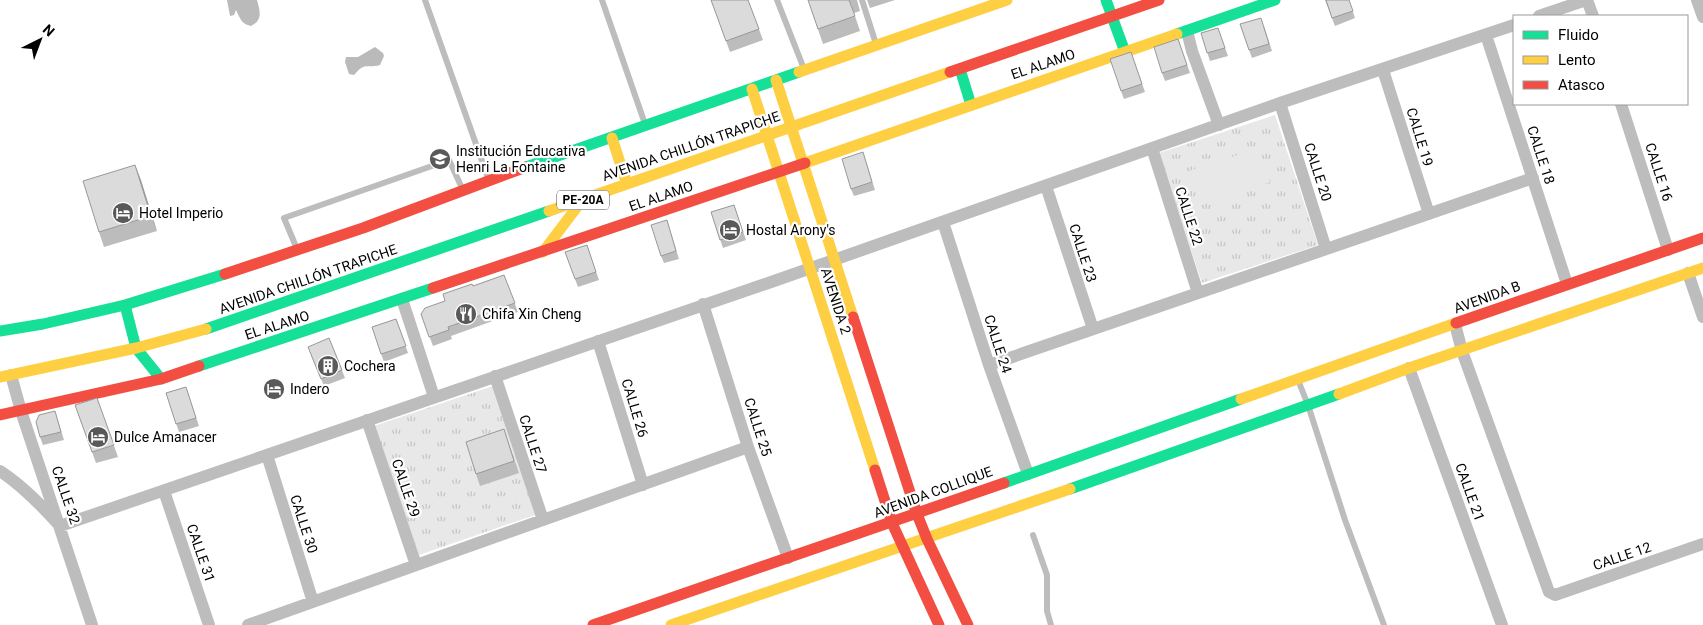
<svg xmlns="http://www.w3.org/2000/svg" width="1703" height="625" viewBox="0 0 1703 625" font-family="Roboto,sans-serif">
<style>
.grass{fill:url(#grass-tufts)}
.pitch{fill:#e8e8e8}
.water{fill:#bababa}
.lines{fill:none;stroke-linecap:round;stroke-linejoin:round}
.lane{stroke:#bdbdbd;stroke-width:6}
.street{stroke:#bdbdbd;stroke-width:12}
.fast{stroke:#16e098;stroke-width:11}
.slow{stroke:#ffcf43;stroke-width:11}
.jam{stroke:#f24e42;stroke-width:11}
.wall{fill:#bcbcbc}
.shaded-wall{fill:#999}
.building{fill:#dbdbdb;stroke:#999}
.labels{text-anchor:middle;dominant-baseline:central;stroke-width:4.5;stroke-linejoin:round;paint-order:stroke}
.shield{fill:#fff;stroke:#4c4c4c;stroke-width:1}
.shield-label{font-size:12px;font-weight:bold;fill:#000}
.street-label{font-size:14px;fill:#000;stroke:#fff}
.poi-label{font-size:14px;fill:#000;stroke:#fff;text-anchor:start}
</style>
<defs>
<pattern id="grass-tufts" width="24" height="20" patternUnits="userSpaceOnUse" patternTransform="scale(1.25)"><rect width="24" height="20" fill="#e8e8e8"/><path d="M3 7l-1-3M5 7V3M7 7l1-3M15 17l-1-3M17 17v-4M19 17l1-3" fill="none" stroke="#c5c5c5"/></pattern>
</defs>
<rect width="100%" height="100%" fill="#fff"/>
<!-- grass -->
<path class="grass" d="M1275,115L1318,245L1202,283L1159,153Z
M493,386L535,515L419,555L374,426Z"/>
<!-- pitch -->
<path class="pitch" d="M1259,148L1270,182L1201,205L1189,171Z"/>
<!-- water -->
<path class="water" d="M227,0H257C260,11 263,20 251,26C241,24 240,18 236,10L234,15L230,16Z
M375,47L383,53L384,56L380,65C365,69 366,61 354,75L349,74L345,62L346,57H358Z"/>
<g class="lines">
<!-- lane -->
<path class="lane" d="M425,0L488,178
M602,0L645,124
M777,0L804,69
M862,0L876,44
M297,249L284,218L449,160L462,188
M1298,380L1308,405L1345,520L1384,625
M1033,535L1047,575V611L1051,625"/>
<!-- street -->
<path class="street" d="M1587,0L1593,16
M1697,0L1703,17
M1539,16L1586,0
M1187,31L1192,51L1219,125
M1486,35L1567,284
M1383,70L1429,214
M1280,103L1326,249
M1621,104L1668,250
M1152,148L1198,293
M1046,186L1093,329
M943,222L989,365L1028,474
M1688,273L1703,317
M402,299L434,397
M703,304L748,447L788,558
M1455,324L1462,351L1549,592L1555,595L1703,544
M598,341L643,485
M989,365L1533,178
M1409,368L1502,625
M11,375L21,411L92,625
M495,376L543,520
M367,420L416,565
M267,455L313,602
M0,471C23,486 42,506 60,526L774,281L1280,103L1514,25
M164,491L209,625
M248,625L748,447"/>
<!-- fast -->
<path class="fast" d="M1106,0L1125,52
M1177,34L1275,0
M960,69L971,105
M526,167L799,72
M125,305L136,348L161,379
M206,329L549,211
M0,331L43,324L125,305L225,274
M199,366L433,288
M1004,483L1241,399
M1070,489L1339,394"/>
<!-- slow -->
<path class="slow" d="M799,72L1007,0
M776,80L853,317
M752,89L875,470
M612,138L627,184
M805,163L1177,34
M549,211L950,72
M543,252L583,199
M0,377L136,348L206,329
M1339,394L1409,368L1703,268
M1241,399L1456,323
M671,625L1070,489"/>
<!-- jam -->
<path class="jam" d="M950,72L1159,0
M225,274L363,228L526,167
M433,288L805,163
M853,317L917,514L927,539L968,625
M1456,323L1703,238
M0,415L161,379L199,366
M875,470L892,523L939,625
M593,625L1004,483"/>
</g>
<!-- wall -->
<path class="wall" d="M711,0H748L763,40L730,52Z
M808,0H857L860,11L854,13L860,31L823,44Z
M867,0H895L870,8Z
M1325,0H1349L1355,18L1335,26Z
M1240,24L1264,26L1272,51L1252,58Z
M1218,28L1228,56L1210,61L1201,33Z
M1178,39L1190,73L1165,81L1162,73Z
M1131,52L1145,92L1124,99L1121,91Z
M863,152L875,190L854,196L851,189Z
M135,165L157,231L104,247L99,232Z
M734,205L746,240L723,248L711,212Z
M667,220L679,259L664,263L661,256Z
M587,245L599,280L578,287L565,252Z
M504,275L518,312L451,336L452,339L433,346L421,314L473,286Z
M396,319L408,353L384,362L372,327Z
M329,338L345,378L324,386L311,355Z
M186,387L199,426L179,432L166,393Z
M97,398L118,457L96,463L75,405Z
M55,411L64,440L43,445L40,437Z
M504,429L519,473L480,486L476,474Z"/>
<!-- shaded-wall -->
<path class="shaded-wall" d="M135,165L141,180L157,231L151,216Z"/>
<!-- building -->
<path class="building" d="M711,0H748L759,29L726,41Z
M808,0H849L855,16L818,29Z
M1326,0H1349L1353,11L1332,18Z
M1261,18L1269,44L1249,50L1240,24Z
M1218,28L1225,48L1207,53L1201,33Z
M1178,39L1187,65L1162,73L1154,47Z
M1131,52L1142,84L1121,91L1110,59Z
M863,152L872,182L851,189L842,159Z
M135,165L151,216L99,232L83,181Z
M734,205L743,232L720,240L711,212Z
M667,220L676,251L661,256L651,225Z
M587,245L596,272L575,279L565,252Z
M504,275L515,303L448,327L449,330L429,337L421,314L425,308L445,301L443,294L472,284L473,286Z
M396,319L406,346L381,354L372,327Z
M329,338L342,370L321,379L308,347Z
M186,387L196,418L176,424L166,393Z
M97,398L114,445L92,452L75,405Z
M55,411L61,432L40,437L36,422L39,415Z
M504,429L514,461L476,474L466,442Z"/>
<!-- icons -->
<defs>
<g id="school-disc" transform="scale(1.125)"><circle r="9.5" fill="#595959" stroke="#fff"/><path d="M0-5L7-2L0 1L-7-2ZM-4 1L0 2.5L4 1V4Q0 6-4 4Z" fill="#fff"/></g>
<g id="hotel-disc" transform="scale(1.125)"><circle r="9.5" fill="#595959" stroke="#fff"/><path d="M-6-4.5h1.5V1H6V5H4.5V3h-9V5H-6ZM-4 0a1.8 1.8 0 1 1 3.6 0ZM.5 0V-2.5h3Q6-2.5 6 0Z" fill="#fff"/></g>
<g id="restaurant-disc" transform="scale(1.125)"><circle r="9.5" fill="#595959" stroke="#fff"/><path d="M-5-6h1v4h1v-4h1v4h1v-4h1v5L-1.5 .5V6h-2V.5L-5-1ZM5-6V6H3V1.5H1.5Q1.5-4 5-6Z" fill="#fff"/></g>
<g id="building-disc" transform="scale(1.125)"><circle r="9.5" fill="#595959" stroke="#fff"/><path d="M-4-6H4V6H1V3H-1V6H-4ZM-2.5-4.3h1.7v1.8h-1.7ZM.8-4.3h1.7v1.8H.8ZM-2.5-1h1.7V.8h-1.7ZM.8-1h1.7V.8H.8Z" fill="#fff"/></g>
</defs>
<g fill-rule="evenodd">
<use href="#school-disc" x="440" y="159"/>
<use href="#hotel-disc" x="123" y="213"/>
<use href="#hotel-disc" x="730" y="230"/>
<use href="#restaurant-disc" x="466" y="314"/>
<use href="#building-disc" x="328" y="366"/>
<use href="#hotel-disc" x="274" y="389"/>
<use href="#hotel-disc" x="98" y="437"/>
</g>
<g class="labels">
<!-- shield labels -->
<rect class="shield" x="557" y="190.5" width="52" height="19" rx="4"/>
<g class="shield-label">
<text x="583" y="200">PE-20A</text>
</g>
<!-- street labels -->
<g class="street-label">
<text transform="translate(1043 64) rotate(-19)">EL ALAMO</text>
<text transform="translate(1420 137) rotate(73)">CALLE 19</text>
<text transform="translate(691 146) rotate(-19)">AVENIDA CHILLÓN TRAPICHE</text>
<text transform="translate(1541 155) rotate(72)">CALLE 18</text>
<text transform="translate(1318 172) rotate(72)">CALLE 20</text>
<text transform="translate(1659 172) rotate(72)">CALLE 16</text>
<text transform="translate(661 196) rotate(-19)">EL ALAMO</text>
<text transform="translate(1189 216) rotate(72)">CALLE 22</text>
<text transform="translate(1083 253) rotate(72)">CALLE 23</text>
<text transform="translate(308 279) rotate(-19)">AVENIDA CHILLÓN TRAPICHE</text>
<text transform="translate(1487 297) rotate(-20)">AVENIDA B</text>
<text transform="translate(836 301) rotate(72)">AVENIDA 2</text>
<text transform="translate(277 325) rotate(-18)">EL ALAMO</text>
<text transform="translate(998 344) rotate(72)">CALLE 24</text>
<text transform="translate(635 408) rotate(73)">CALLE 26</text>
<text transform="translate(758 427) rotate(72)">CALLE 25</text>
<text transform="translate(533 444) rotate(72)">CALLE 27</text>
<text transform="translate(406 488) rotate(71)">CALLE 29</text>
<text transform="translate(933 492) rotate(-20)">AVENIDA COLLIQUE</text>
<text transform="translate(1470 492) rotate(70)">CALLE 21</text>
<text transform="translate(66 495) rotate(71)">CALLE 32</text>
<text transform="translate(304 524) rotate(72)">CALLE 30</text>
<text transform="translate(201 553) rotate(71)">CALLE 31</text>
<text transform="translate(1622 556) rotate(-19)">CALLE 12</text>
</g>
<!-- poi labels -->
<g class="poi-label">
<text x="456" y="151">Institución Educativa<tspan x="456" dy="16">Henri La Fontaine</tspan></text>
<text x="139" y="213">Hotel Imperio</text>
<text x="746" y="230">Hostal Arony's</text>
<text x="482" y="314">Chifa Xin Cheng</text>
<text x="344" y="366">Cochera</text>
<text x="290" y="389">Indero</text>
<text x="114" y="437">Dulce Amanacer</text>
</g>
</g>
<!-- legend -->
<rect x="1513" y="15" width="175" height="90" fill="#ffffff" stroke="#999999"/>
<rect x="1523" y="31" width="25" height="8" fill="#16e098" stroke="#999999"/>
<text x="1558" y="40" font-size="15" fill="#000000">Fluido</text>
<rect x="1523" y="56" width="25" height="8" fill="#ffcf43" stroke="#999999"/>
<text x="1558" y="65" font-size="15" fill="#000000">Lento</text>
<rect x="1523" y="81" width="25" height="8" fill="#f24e42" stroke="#999999"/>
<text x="1558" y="90" font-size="15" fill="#000000">Atasco</text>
<!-- north arrow -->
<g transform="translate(40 40) rotate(42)" stroke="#ffffff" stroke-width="4" paint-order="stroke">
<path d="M0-4L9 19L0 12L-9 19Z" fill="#000000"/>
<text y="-8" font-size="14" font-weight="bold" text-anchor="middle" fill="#000000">N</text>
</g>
</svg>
